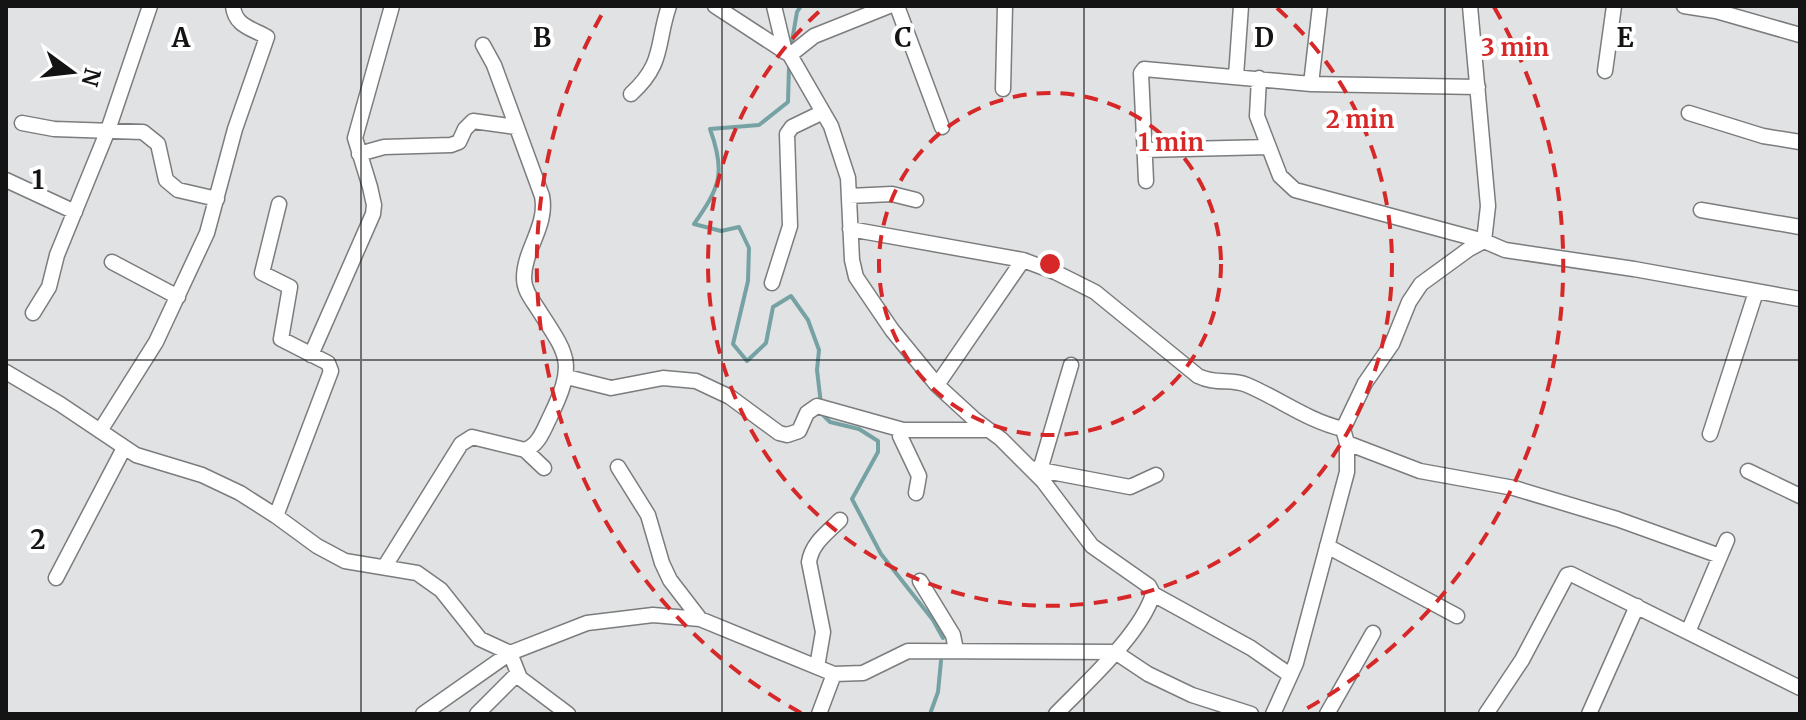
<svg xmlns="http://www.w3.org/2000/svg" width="1806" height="720" viewBox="0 0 1806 720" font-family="Merriweather,serif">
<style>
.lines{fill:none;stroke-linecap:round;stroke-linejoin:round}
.stream{stroke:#76a2a4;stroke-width:4}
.minor-casing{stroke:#7b7c7d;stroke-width:17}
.minor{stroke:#fff;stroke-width:14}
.grid{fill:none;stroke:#141415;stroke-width:2;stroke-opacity:0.55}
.ring{fill:none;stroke:#d62828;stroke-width:4;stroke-dasharray:14 10}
.grid-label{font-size:26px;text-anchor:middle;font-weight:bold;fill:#141415;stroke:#fff;stroke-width:8;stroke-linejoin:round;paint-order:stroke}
.centre{fill:#d62828;stroke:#fff;stroke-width:4}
.ring-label{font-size:24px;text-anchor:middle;font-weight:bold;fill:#d62828;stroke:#fff;stroke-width:8;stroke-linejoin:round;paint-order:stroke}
</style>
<rect width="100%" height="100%" fill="#e1e2e3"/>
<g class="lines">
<!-- stream -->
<path class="stream" d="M792,41L797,12L801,6
M789,67L788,102L759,125L710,129C726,173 720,187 694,224L721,231L739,227L749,248L748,281L733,344L747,361L766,343L773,307L791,296L808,320L819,350L817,370L821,404
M821,413L830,422L859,429L878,441V452L852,499L881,554L933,620L943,638
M930,714L938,692L941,661"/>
<!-- minor casing -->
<g class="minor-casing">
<path id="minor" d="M715,6L790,55L831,126L848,178L852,260L856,277L892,330L937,385L974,419L1001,439L1043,481L1092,546L1149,586L1153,594C1141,634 1086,683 1056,714
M774,6L785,52
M897,6L942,127
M1470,6L1488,206L1484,241
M1684,6L1716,11L1800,35
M790,55L814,36L889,6
M1605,71L1614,6
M1236,76L1241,6
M1259,78L1257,116L1280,176L1295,190L1484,241L1505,250L1634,269L1800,299
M1311,84L1320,6
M1003,89L1005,6
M631,94C665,63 656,44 669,6
M1689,113L1763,136L1800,142
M22,123L54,129L143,132L158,144L166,180L178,190L217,199
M1144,150L1269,147
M359,154L384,147L451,145L459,142L465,129L473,121L516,127
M6,180L75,212
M1146,181L1141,73L1144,69L1311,84L1478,87
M849,196L892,194L916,200
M1701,210L1800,227
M850,229L1023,260L1055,272L1095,292L1198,376C1216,385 1230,378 1247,385C1280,399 1308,421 1343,429
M112,262L178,297
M772,283L790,226L787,134L792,127L823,112
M33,313L49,287L57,255L108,130L150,6
M311,355L373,214L374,205L370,187L355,138L392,6
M6,372L60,404L136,455L202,475L240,493L276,516L317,546L345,561L417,573L441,590L480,639L510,653L520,678L568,714
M567,377L611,388L663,378L696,381L730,397L779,433L787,435L799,431L807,413L817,406L903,430
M937,385L1023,260
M100,431L156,342L207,233L235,129L267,37C251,28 235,26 233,6
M1710,434L1756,292
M1347,443L1420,471L1514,488L1617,519L1720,556
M525,450L544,468
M618,467L648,515L662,563L670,580L700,619
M1030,468L1130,487L1156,475
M1040,470L1071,365
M1748,471L1800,496
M916,493L919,476L900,436L903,430H988
M276,516L331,371L328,363L281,339L290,287L262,273L279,204
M1327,546L1457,616
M385,566L461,444L472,437L525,450C539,445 544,429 550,417C577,361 568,356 536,306C530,297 524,289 524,278C524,249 548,226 542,196L494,65L483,45
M56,578L124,448
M920,581L953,635L956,650
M1153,594L1251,648L1290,675
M1688,632L1727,540
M817,667L823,632L809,562C812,543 827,533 840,520
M423,714L510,653L587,623L653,615L700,619L834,674L863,673L908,651L1115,652L1148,674L1192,695L1251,714
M477,714L518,673
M819,714L834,674
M1273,714L1296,663L1347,472V443L1343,429L1365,383L1392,344L1409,302L1421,284L1469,249L1484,241
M1327,714L1373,633
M1486,714L1522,660L1567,575L1571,574L1800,688
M1589,714L1637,606"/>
</g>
<!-- minor -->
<use href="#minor" class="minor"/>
</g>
<!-- grid -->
<path class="grid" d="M361,6V714M722,6V714M1084,6V714M1445,6V714M6,360H1800"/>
<!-- distance rings -->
<g class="ring">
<circle cx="1050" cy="264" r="171"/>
<path d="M1277 8A342 342 0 1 1 823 8"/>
<path d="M801 713A513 513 0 0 1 606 7M1494 7A513 513 0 0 1 1299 713"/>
</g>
<g class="grid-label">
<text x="181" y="47">A</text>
<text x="542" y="47">B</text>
<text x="903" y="47">C</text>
<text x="1264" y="47">D</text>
<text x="1625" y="47">E</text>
<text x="38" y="189">1</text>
<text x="38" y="549">2</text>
</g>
<circle cx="1050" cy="264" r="12" class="centre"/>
<g class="ring-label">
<text x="1515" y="56">3 min</text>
<text x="1360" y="128">2 min</text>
<text x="1171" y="151">1 min</text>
</g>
<!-- border -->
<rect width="1806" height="720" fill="none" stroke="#141415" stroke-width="16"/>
<!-- north arrow -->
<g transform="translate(72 72) rotate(105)" stroke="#ffffff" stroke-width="6" paint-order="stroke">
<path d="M0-6L14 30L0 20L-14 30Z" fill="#141415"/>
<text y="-12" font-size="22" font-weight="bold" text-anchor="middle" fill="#141415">N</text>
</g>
</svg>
